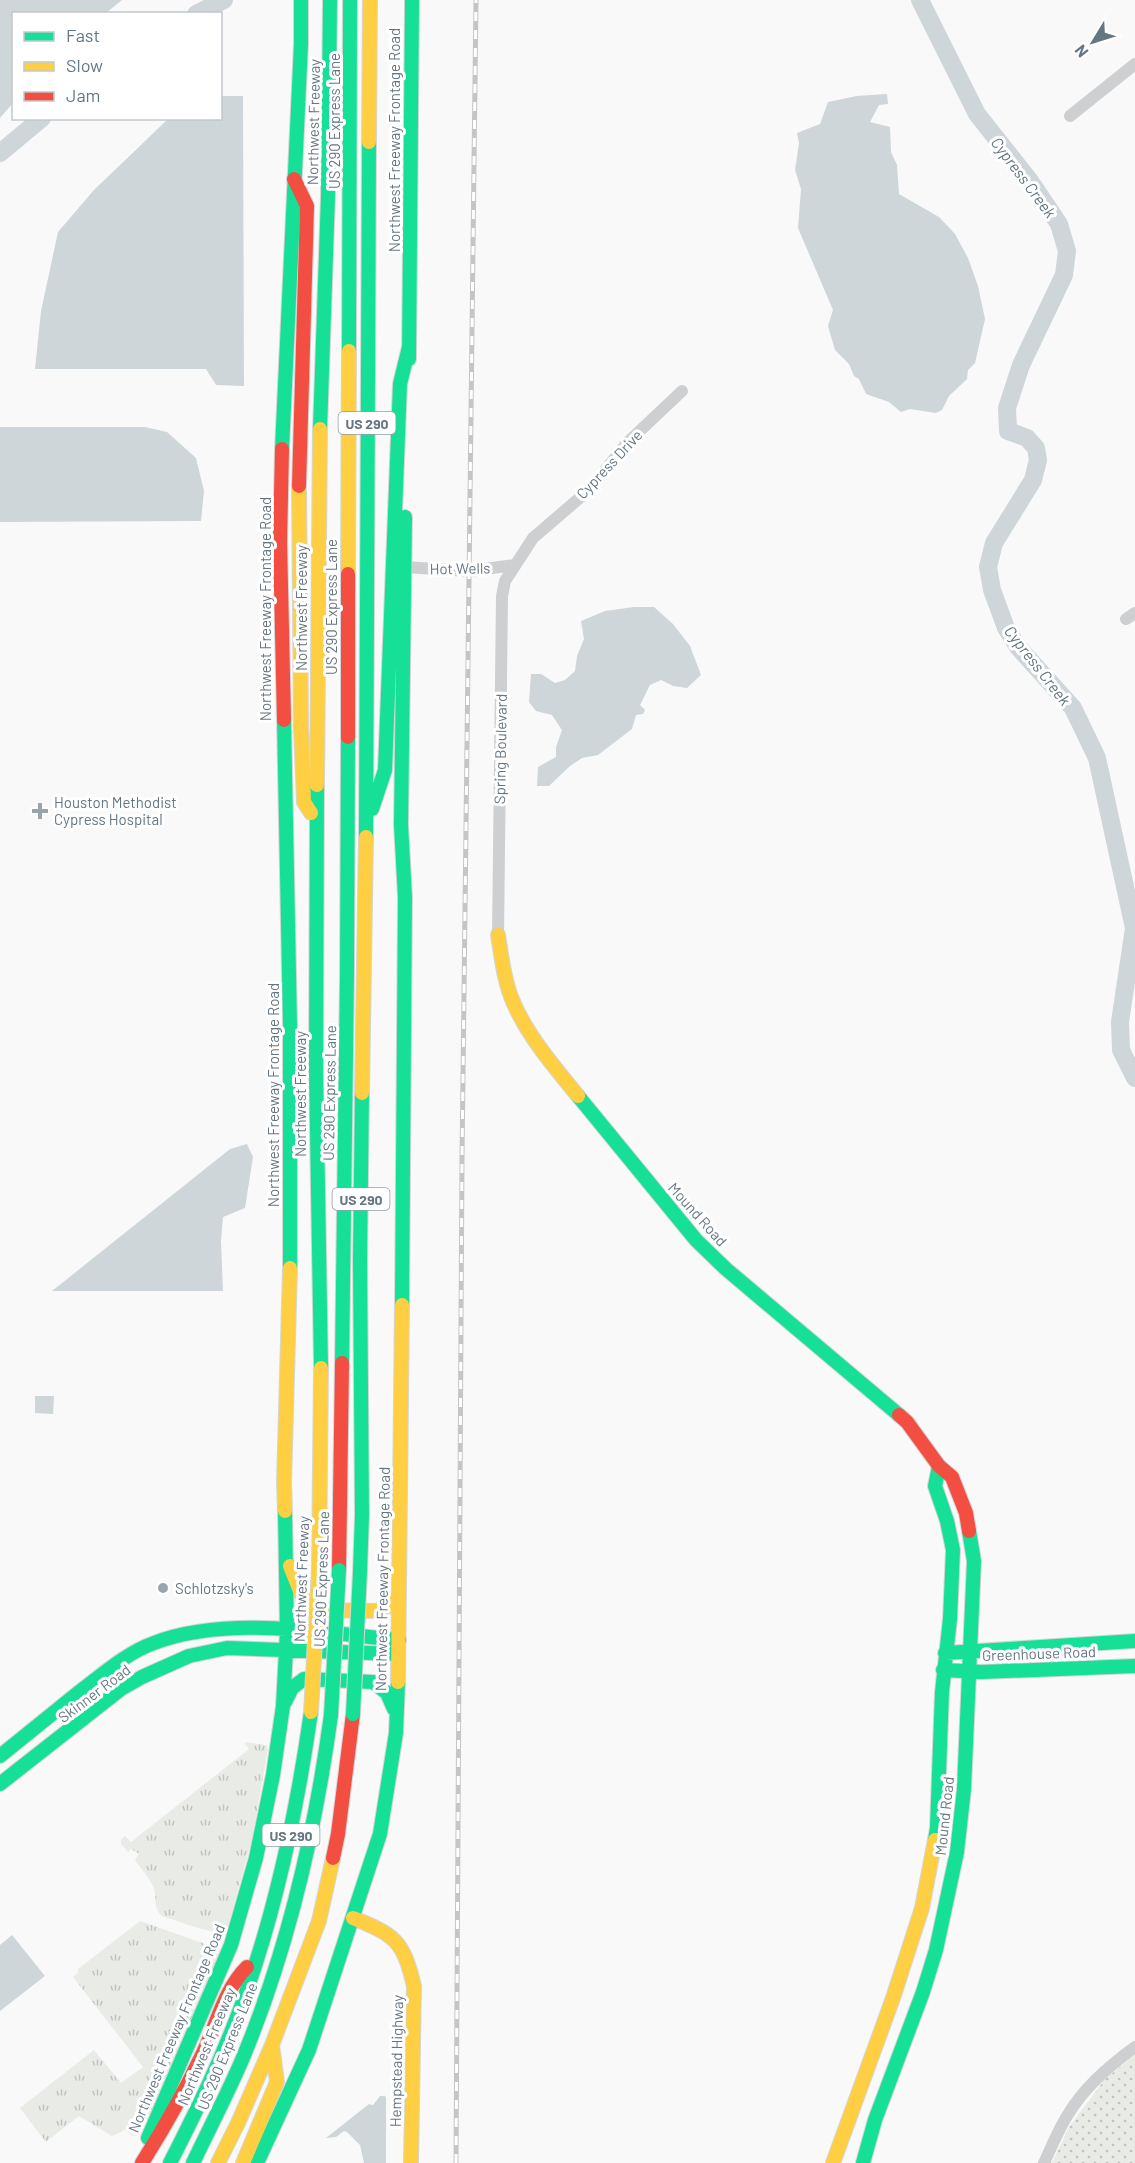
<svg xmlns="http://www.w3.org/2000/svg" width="1135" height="2163" viewBox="0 0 1135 2163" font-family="Barlow,sans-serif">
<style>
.grass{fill:url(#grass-tufts)}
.park{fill:url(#park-dots)}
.water{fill:#ced6d9}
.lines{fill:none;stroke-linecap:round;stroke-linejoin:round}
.stream{stroke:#ced6d9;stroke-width:3}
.river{stroke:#ced6d9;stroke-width:18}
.fast-casing{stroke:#d5d6d7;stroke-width:16}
.slow-casing{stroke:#d5d6d7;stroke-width:16}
.jam-casing{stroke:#d5d6d7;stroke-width:16}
.street{stroke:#cecfd0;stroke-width:12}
.fast{stroke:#16e098;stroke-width:14}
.slow{stroke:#ffcf43;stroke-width:14}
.jam{stroke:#f24e42;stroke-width:14}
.rail-casing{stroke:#c3c5c6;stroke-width:5}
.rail{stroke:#fff;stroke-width:3;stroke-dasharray:9;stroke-linecap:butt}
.fast-bridge-casing{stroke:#d5d6d6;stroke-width:16;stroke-linecap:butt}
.slow-bridge-casing{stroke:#d5d6d6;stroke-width:16;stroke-linecap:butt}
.fast-bridge{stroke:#16e098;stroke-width:14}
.slow-bridge{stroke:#ffcf43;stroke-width:14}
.poi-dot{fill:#99a4ac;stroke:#fff;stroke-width:2}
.labels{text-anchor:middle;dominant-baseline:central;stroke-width:6;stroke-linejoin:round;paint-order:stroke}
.shield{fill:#fff;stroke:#939fa8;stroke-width:1.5}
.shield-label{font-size:14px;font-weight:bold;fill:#657683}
.street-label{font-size:15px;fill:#657683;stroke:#fff}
.poi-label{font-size:15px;fill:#657683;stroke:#fff;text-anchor:start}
.water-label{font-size:16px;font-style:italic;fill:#60757c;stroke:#fff}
</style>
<defs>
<pattern id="grass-tufts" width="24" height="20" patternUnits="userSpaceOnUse" patternTransform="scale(1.5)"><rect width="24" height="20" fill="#e8ebe6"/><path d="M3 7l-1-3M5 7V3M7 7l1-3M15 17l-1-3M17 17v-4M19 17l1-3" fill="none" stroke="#c0c3c0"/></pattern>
<pattern id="park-dots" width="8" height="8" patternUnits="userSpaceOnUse" patternTransform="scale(1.5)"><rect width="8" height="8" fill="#e8ebe6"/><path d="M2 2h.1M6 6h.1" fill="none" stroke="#c0c3c0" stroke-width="1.8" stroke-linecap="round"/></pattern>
</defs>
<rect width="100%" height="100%" fill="#f9f9f9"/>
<!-- grass -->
<path class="grass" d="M244,1742L266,1745L268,1749L252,1839L228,1926L221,1933L201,1929L162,1916C153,1908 157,1899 154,1889C151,1879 141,1869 135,1860L139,1854L131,1849L128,1852L121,1844V1840L125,1836L131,1842L249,1749Z
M140,1921L214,1947L218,1951V1959L171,2074L139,2135L133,2136L125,2130L112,2136L79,2116L46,2142L20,2108L94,2050L121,2083L143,2067L73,1977L78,1973V1969Z"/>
<!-- park -->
<path class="park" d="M1135,2055V2163H1052L1069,2127L1105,2079Z"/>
<!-- water -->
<path class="water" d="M0,0H122L106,13L14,14L13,103L0,118Z
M887,94L888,104L879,105L870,122L890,127L891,152L897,165L899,194L939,217L955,234L968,258L978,286L985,319L975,363L968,370L967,379L949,396L942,410L936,413L910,409L901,412L889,402L866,394L859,379L854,376L849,364L835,350L828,326L833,310L798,228L801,189L795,170L799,143L797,133L820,124L828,102L857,96Z
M221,96H243L244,386L216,385L206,369H35L41,311L58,232L94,190L168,119L220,118Z
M0,427H145L167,432L196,458L204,491L201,521L0,522Z
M634,607H654L673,624L690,646L701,675L687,688L673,686L661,680L650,685L640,705L645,710L643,714L636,715L632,729L598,755L582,758L570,766L549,786H537L538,767L556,757V747L562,730L552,715L536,711L529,702L531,674H541L555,683L565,680L575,671L577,656L584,639L581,621L605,611Z
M247,1144L253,1157L245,1208L223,1217L221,1241L223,1291H52L230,1149Z
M35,1396H54L53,1414L35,1413Z
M12,1935L45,1976L0,2011V1945Z
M380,2096H385L386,2098V2163H364L360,2145L347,2132L344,2131L336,2137L326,2138L369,2104L373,2105Z"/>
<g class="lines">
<!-- stream -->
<path class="stream" d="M1127,978L1135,976"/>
<!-- river -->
<path class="river" d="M920,0L977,114L1030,181L1059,224L1067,251L1064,275L1021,365L1007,408L1008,431L1027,438L1036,448L1038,460L1033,480L994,543L988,567L992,590L1006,628L1018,647L1073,708L1097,758L1134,928L1120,1022L1121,1050L1135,1078
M196,14L224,0
M0,153L42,118"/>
<!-- fast casing -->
<g class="fast-casing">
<path id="fast" d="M349,351L350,0
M409,359L412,0
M320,429L328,196L330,0
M282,449L301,44V0
M284,720L290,1025V1268
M317,785L316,1070L321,1368
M372,809L385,770L400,384L409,347
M366,837L369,142
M578,1096L696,1240L726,1269L899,1415
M402,1305L405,897L401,825L405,517
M342,1363L347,974L348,737
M360,1572L362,1515L360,1261L362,1093
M945,1653L1135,1641
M943,1670L982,1672L1135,1666
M285,1702L292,1688L304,1679L373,1682L387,1693L394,1709
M0,1756C26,1735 52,1714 78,1693C102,1675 126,1653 154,1643C228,1615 323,1633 399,1640
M0,1784L121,1689L142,1677L189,1656L227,1648L398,1654
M935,1840L937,1828L942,1692L950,1619L953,1550L947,1521L935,1486L939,1466
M148,2138L231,1945L256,1858L273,1775L283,1706L287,1631L285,1511
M170,2163C197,2110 223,2057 243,2001C277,1907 297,1810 311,1712
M193,2163C209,2129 227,2095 242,2060C288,1950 315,1833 331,1715
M257,2163L309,2050L380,1834L396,1733L398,1682
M863,2163L875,2120L923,1992L936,1950L957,1852L964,1789L974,1561L969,1531"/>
</g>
<!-- slow casing -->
<g class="slow-casing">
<path id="slow" d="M369,142L370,0
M299,486L301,728L304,802L311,813
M348,574L349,351
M317,785L320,429
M498,935C501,953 503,973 509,991C522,1030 552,1064 578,1096
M362,1093L366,837
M285,1511L284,1483L290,1268
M290,1566L304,1601L315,1610L378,1611L388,1606L399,1594
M319,1568L321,1368
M398,1682L402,1305
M353,1918C395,1935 403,1940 414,1986L411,2163
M218,2163L238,2123L272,2045L319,1921L333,1858
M243,2163L277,2082L272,2045
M833,2163L893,1998L922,1908L935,1840"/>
</g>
<!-- jam casing -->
<g class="jam-casing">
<path id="jam" d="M294,179L307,206L299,486
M282,449L280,542L284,720
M348,737V574
M899,1415L907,1422L939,1466L952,1477L966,1513L969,1531
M339,1570L342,1363
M333,1858L338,1834L353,1714
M142,2163C164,2128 185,2091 203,2053C217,2024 224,1990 247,1967"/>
</g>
<!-- street -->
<path class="street" d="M1070,116L1135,64
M404,567L470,571L515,565
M1126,619L1135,613
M498,935L502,596L505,581L533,538L590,489L627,443L682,391
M1044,2163C1052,2146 1059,2128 1069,2113C1085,2086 1110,2065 1135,2047"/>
<!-- fast -->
<use href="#fast" class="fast"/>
<!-- slow -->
<use href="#slow" class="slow"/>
<!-- jam -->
<use href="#jam" class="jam"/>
<!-- rail casing -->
<g class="rail-casing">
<path id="rail" d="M456,2163L462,1158L476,0"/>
</g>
<!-- rail -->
<use href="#rail" class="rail"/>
<!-- fast-bridge casing -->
<g class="fast-bridge-casing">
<path id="fast-bridge" d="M353,1714L360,1572
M331,1715L339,1570"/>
</g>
<!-- slow-bridge casing -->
<g class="slow-bridge-casing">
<path id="slow-bridge" d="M311,1712L319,1568"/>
</g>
<!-- fast-bridge -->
<use href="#fast-bridge" class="fast-bridge"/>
<!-- slow-bridge -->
<use href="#slow-bridge" class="slow-bridge"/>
</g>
<!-- markers -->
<g class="poi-dot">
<path d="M37 802h6v6h6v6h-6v6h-6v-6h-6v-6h6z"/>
<circle cx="163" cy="1588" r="6"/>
</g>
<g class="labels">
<!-- shield labels -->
<g class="shield">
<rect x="338.5" y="412" width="57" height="22" rx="4.5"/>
<rect x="332.5" y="1188" width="57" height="22" rx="4.5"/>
<rect x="262.5" y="1824" width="57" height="22" rx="4.5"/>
</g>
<g class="shield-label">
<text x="367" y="423">US 290</text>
<text x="361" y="1199">US 290</text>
<text x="291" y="1835">US 290</text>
</g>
<!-- street labels -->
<g class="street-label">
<text transform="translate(334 121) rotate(-90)">US 290 Express Lane</text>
<text transform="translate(313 122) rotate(-89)">Northwest Freeway</text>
<text transform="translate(394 140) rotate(-90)">Northwest Freeway Frontage Road</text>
<text transform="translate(609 464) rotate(-47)">Cypress Drive</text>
<text transform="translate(460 568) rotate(-1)">Hot Wells</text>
<text transform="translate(331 607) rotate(-90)">US 290 Express Lane</text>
<text transform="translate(301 608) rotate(-90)">Northwest Freeway</text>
<text transform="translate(265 609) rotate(-90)">Northwest Freeway Frontage Road</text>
<text transform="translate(500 749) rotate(-89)">Spring Boulevard</text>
<text transform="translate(329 1093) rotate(-89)">US 290 Express Lane</text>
<text transform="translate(300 1094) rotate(-90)">Northwest Freeway</text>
<text transform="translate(273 1095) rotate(-90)">Northwest Freeway Frontage Road</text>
<text transform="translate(698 1214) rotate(48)">Mound Road</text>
<text transform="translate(301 1579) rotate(-88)">Northwest Freeway</text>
<text transform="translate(321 1579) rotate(-88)">US 290 Express Lane</text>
<text transform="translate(382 1579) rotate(-89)">Northwest Freeway Frontage Road</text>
<text transform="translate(1039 1653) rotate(-2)">Greenhouse Road</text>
<text transform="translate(94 1693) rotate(-37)">Skinner Road</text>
<text transform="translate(944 1816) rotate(-84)">Mound Road</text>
<text transform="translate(176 2028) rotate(-67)">Northwest Freeway Frontage Road</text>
<text transform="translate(206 2046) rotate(-67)">Northwest Freeway</text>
<text transform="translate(227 2046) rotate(-68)">US 290 Express Lane</text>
<text transform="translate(396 2061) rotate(-89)">Hempstead Highway</text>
</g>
<!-- poi labels -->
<g class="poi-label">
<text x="54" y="802">Houston Methodist<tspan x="54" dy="17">Cypress Hospital</tspan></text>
<text x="175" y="1588">Schlotzsky's</text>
</g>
<!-- water labels -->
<g class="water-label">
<text transform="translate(1024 177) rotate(53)">Cypress Creek</text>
<text transform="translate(1038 665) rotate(52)">Cypress Creek</text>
</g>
</g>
<!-- legend -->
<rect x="12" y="12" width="210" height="108" fill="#ffffff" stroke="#c1c8cd" stroke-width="1.5"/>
<rect x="24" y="32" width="30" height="9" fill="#16e098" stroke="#c1c8cd" stroke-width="1.5"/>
<text x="66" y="42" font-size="18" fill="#657683">Fast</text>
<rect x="24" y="62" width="30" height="9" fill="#ffcf43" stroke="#c1c8cd" stroke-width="1.5"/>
<text x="66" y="72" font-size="18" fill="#657683">Slow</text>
<rect x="24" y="92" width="30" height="9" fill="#f24e42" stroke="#c1c8cd" stroke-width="1.5"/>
<text x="66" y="102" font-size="18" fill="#657683">Jam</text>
<!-- north arrow -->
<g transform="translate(1093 42) rotate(232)" stroke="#ffffff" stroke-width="4.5" paint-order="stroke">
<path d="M0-4.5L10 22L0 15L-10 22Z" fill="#657683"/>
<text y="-9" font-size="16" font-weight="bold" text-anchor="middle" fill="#657683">N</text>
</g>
</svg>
